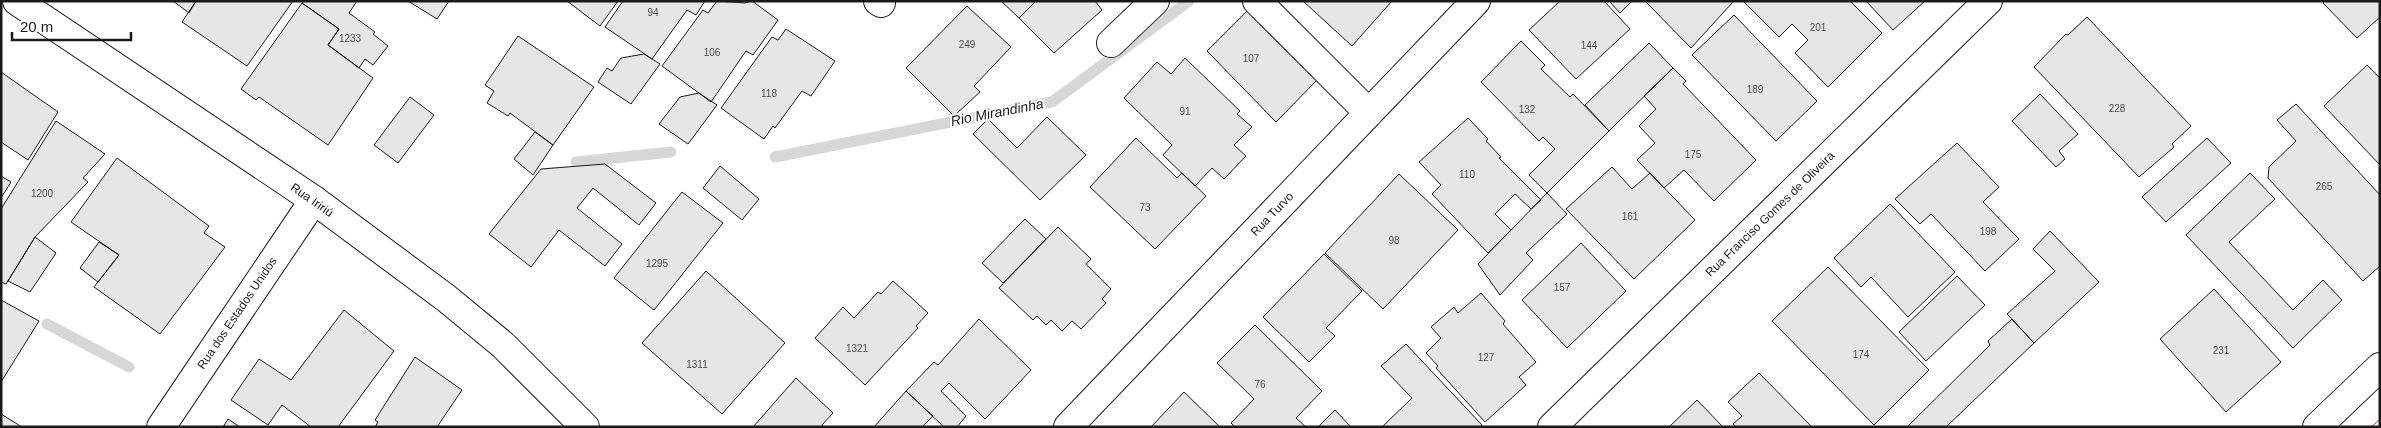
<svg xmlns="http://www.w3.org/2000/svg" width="2381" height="428" viewBox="0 0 2381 428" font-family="Helvetica,sans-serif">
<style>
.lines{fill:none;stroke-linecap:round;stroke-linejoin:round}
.stream{stroke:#d7d7d7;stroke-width:11}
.building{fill:#e6e6e6;stroke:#1a1a1a}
.minor-casing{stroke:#1a1a1a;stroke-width:30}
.major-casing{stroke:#1a1a1a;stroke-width:30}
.minor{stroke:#fff;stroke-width:28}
.major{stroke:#fff;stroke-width:28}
.power{stroke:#c62828;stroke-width:1;stroke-dasharray:18 4 2.5 4;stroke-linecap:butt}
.labels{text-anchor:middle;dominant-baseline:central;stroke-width:4;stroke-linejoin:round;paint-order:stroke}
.number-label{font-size:10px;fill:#4d4d4d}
.street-label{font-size:12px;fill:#1a1a1a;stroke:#fff}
.water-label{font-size:14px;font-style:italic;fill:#1a1a1a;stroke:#fff}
</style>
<rect width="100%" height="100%" fill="#fff"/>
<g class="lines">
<!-- stream -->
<path class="stream" d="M775,157L1052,102L1189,1
M576,162L671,152
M47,324L129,367"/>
</g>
<!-- building -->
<path class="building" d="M173,1H196L189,13Z
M196,1H293L247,66L182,22Z
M304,1H357L349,13L375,32L373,34L388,46L373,65L365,59L359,68L328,45L339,29L302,3Z
M408,1H449L437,19Z
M567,1H618L600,26Z
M623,1H705L696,15L687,10L652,59L605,27Z
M717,1L745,3L752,1L778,20L753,55L746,51L711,102L662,66L703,10L708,13Z
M1001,1H1036L1019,18Z
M1036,1H1095L1102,10L1054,53L1019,18Z
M1303,1H1392L1352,46Z
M1560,1H1604L1630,29L1576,79L1529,30Z
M1609,1H1632L1620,13Z
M1645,1H1732L1733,2L1691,48Z
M1743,1H1850L1882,33L1828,87L1795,53L1808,40L1792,24L1779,37Z
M1866,1H1925L1893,30Z
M2325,1H2380V17L2357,38L2323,3Z
M302,3L339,29L328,45L373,78L328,145L259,97L256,100L241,89Z
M967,6L1011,47L974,86L980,92L954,116L906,68Z
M1252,6L1320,77L1276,122L1207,51Z
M1734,15L1817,101L1776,141L1692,55Z
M2087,17L2191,126L2172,144L2174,147L2139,177L2034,67L2066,34L2068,35Z
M786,29L835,61L811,96L802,91L775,128L773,126L764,139L721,108L772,37L778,40Z
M518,36L594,87L553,145L510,113L508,116L487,103L494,91L485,85Z
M1521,41L1545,65L1541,69L1570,97L1573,94L1609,131L1547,193L1529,175L1555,149L1543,137L1539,141L1481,82Z
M1649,43L1673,68L1609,131L1585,105Z
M644,54L660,64L631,104L598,82L607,68L612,71L621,58Z
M1185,58L1240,111L1237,114L1252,127L1234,145L1246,156L1224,179L1212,168L1195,186L1163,155L1172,145L1124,98L1157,62L1171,74Z
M2367,65L2380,78V165L2324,106Z
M1673,68L1686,81L1683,84L1756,160L1714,201L1684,170L1664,188L1637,160L1655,143L1639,126L1656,109L1644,96Z
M1,72L58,112L28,160L1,142Z
M699,93L717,105L688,144L659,124L680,97Z
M2040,94L2078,134L2059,151L2065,159L2056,167L2012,121Z
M410,97L434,115L398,163L374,145Z
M2296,104L2380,195V266L2363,281L2268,178L2269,167L2296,141L2277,120Z
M1047,117L1086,155L1040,200L973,134L988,119L1017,148Z
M1468,118L1488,139L1486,141L1501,157L1499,158L1541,200L1531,209L1515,194L1495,214L1511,230L1488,253L1432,194L1441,185L1419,162Z
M56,121L105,154L83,178L88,182L35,237L6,284L1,282V209Z
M535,132L553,145L533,175L514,159Z
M1136,138L1177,178L1182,173L1206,196L1155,249L1090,187Z
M2207,138L2231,163L2166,222L2142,197Z
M1957,143L1999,187L1983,202L2019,239L1985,271L1931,214L1920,224L1895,199Z
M117,158L209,226L204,233L225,247L160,334L94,287L119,255L71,222Z
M605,164L656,203L639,225L593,188L577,208L622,244L605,266L559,230L531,267L489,234L541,169Z
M720,166L759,199L742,220L703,188Z
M1612,167L1632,189L1650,173L1695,220L1634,279L1566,209Z
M2250,173L2275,199L2229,242L2293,310L2323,280L2342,300L2293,348L2186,235Z
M1399,174L1458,230L1383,309L1325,253Z
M1,176L11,182L1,198Z
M682,192L723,223L654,310L614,278Z
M1547,193L1567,214L1526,253L1533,260L1500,295L1478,264Z
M1890,204L1955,272L1908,317L1871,277L1861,287L1834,258Z
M1025,219L1046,239L1003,283L982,263Z
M1058,227L1091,259L1086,264L1111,289L1102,299L1106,303L1081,329L1072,321L1062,331L1051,320L1046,325L1037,316L1033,320L999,288Z
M2050,231L2099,282L2034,343L2007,314L2055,271L2033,249Z
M35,237L56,253L30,292L8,281Z
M99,242L119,255L98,282L80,268Z
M1581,243L1626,291L1567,348L1522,300Z
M1324,254L1362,291L1326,328L1335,336L1309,362L1263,317Z
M1828,267L1929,370L1874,425L1772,321Z
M706,271L785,343L722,414L642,343Z
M1957,276L1985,305L1926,361L1899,332Z
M893,281L928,313L916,326L918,328L865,385L815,338L843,307L854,318L878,292L881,294Z
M2214,289L2281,362L2226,412L2160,339Z
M1481,293L1505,321L1503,324L1536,362L1519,377L1526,385L1485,422L1436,368L1438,366L1426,353L1441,338L1431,327L1454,307L1458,313Z
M1,300L39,321L1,382Z
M344,310L394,351L338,427H311L282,405L268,425L231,400L259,359L291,380Z
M979,319L1031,370L985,419L949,383L941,391L966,416L957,427H944L906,391L934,362L938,365Z
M2012,319L2034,343L1946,427H1907L1990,345L1988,341Z
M1255,325L1322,391L1296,418L1306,427H1235L1231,423L1254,399L1217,363Z
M1406,344L1482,425L1480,427H1382L1412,398L1381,366Z
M415,357L462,390L437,427H375L378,422L375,420Z
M1759,373L1812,427H1736L1733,424L1742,416L1728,402Z
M796,378L833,413L822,425L824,427H753Z
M906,391L933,416L922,427H874Z
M1184,392L1220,427H1151Z
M1697,400L1723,427H1669Z
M1335,410L1351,427H1318Z
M1,414L22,427H1Z
M228,419L240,427H223Z"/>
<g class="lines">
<!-- minor casing -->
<g class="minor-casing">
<path id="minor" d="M878,1L881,3
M1257,1L1369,113
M1111,43L1155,1
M161,427L314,200
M1068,427L1476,1
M1552,427L1988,1"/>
</g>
<!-- major casing -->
<g class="major-casing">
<path id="major" d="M17,1L314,200L446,298L503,345L585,427
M2317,427L2380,367"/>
</g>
<!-- minor -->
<use href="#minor" class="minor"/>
<!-- major -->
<use href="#major" class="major"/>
<!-- power -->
<path class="power" d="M2371,427L2380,419"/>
</g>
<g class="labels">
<!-- number labels -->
<g class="number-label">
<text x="653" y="12">94</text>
<text x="1818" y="27">201</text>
<text x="350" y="38">1233</text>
<text x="967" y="44">249</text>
<text x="1589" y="45">144</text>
<text x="712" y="52">106</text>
<text x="1251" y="58">107</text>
<text x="1755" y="89">189</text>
<text x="769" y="93">118</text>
<text x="2117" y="108">228</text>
<text x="1527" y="109">132</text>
<text x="1185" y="111">91</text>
<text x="1693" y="154">175</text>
<text x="1467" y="174">110</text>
<text x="2324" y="186">265</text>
<text x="42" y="193">1200</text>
<text x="1145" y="207">73</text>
<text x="1630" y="216">161</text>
<text x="1988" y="231">198</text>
<text x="1394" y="240">98</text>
<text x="657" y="263">1295</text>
<text x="1562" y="287">157</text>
<text x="857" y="348">1321</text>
<text x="2221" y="350">231</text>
<text x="1861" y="354">174</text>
<text x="1486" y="357">127</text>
<text x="697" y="364">1311</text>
<text x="1260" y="384">76</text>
</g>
<!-- street labels -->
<g class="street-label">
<text transform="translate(312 200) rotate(35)">Rua Iririú</text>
<text transform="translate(1272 214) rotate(-46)">Rua Turvo</text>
<text transform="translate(1770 214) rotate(-44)">Rua Franciso Gomes de Oliveira</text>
<text transform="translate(237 313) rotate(-56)">Rua dos Estados Unidos</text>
</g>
<!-- water labels -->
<g class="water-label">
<text transform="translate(997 112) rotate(-11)">Rio Mirandinha</text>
</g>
</g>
<!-- border -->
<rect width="2381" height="428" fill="none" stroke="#1a1a1a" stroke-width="5"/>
<!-- scale -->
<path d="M12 32v8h119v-8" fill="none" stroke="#1a1a1a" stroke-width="2.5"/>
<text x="20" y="32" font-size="15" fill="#1a1a1a" stroke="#ffffff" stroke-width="4" paint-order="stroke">20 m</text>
</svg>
